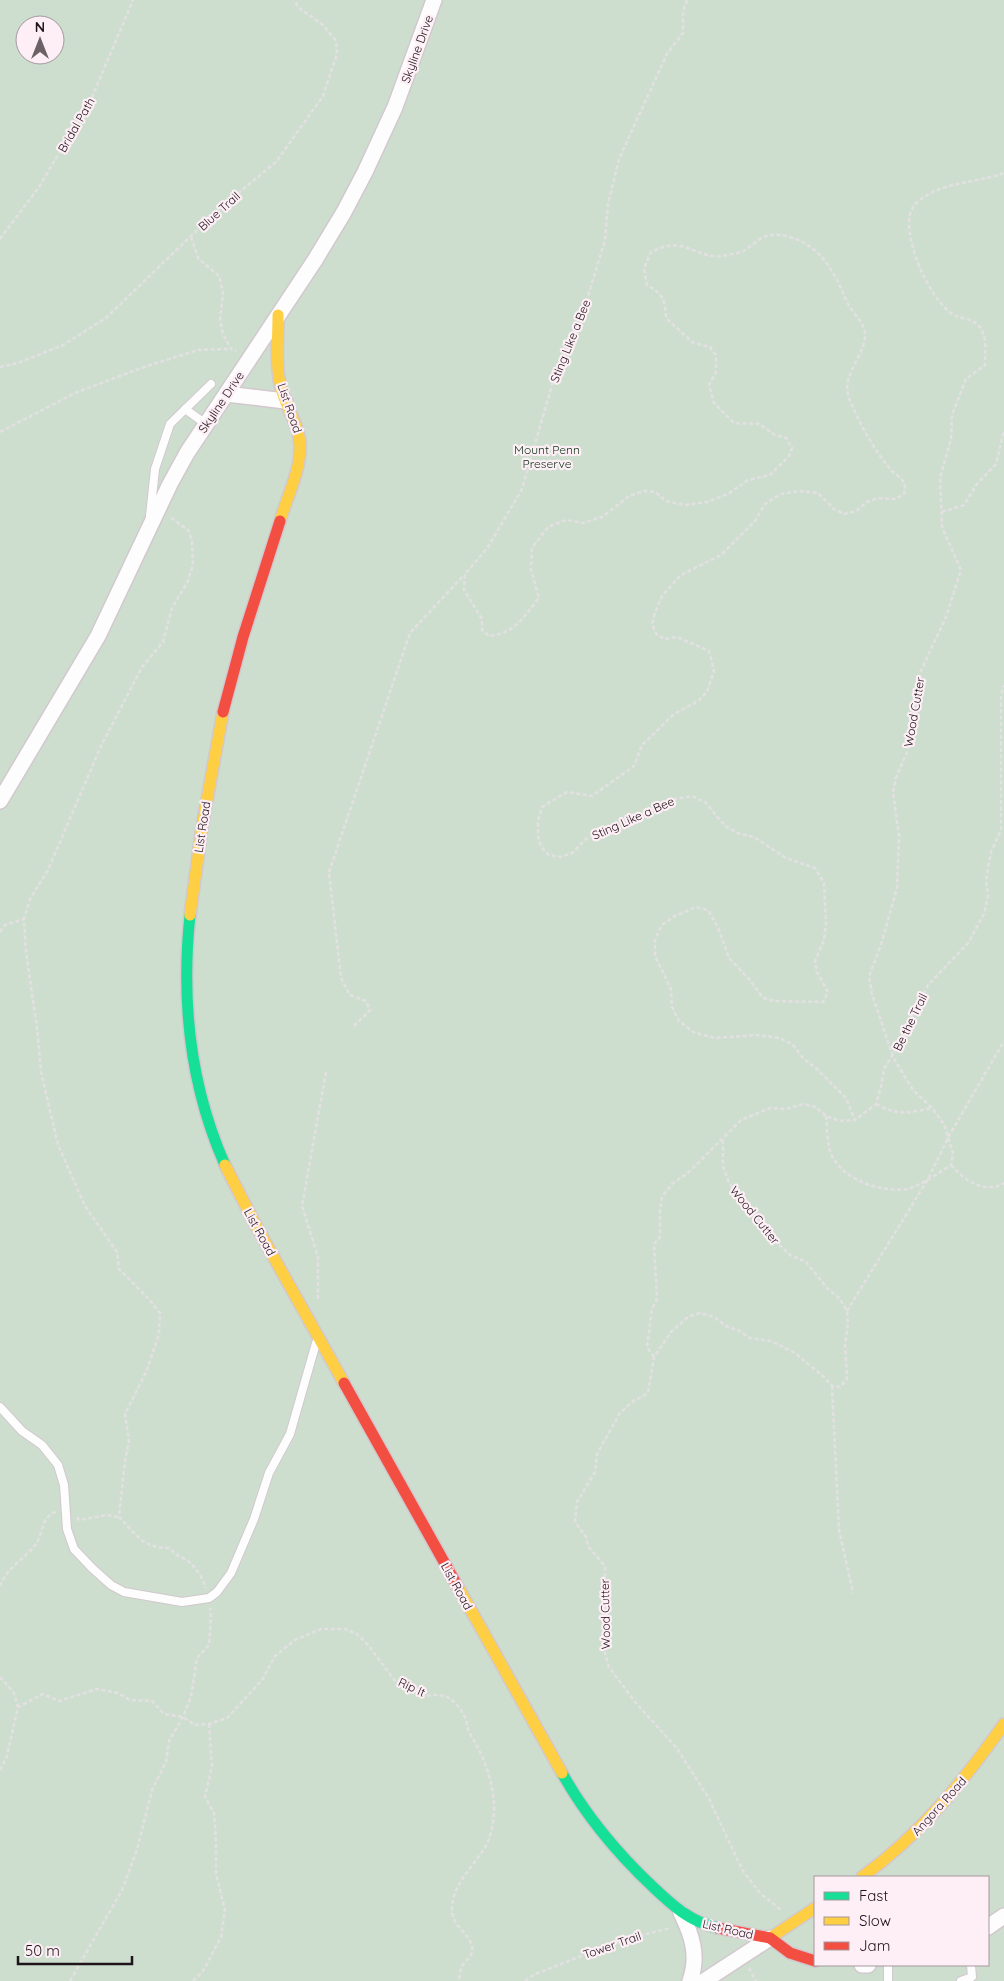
<svg xmlns="http://www.w3.org/2000/svg" width="1004" height="1981" viewBox="0 0 1004 1981" font-family="Quicksand,sans-serif">
<style>
.green{fill:#cddecf;fill-rule:evenodd}
.lines{fill:none;stroke-linecap:round;stroke-linejoin:round}
.lane-casing{stroke:#d2c8cd;stroke-width:10}
.street-casing{stroke:#d2c8cd;stroke-width:18}
.fast-casing{stroke:#d2c8cd;stroke-width:14}
.slow-casing{stroke:#d2c8cd;stroke-width:14}
.jam-casing{stroke:#d2c8cd;stroke-width:14}
.path{stroke:#e3e0e2;stroke-width:2.5;stroke-dasharray:4 2.5;stroke-linecap:butt}
.lane{stroke:#fefdfe;stroke-width:8}
.street{stroke:#fefdfe;stroke-width:15}
.fast{stroke:#16e098;stroke-width:11}
.slow{stroke:#ffcf43;stroke-width:11}
.jam{stroke:#f24e42;stroke-width:11}
.labels{text-anchor:middle;dominant-baseline:central;stroke-width:4.5;stroke-linejoin:round;paint-order:stroke}
.street-label{font-size:12px;fill:#1f1419;stroke:#fdeff5}
.park-label{font-size:12px;fill:#0b3317;stroke:#fdeff5}
</style>
<rect width="100%" height="100%" fill="#faf2f6"/>
<!-- green -->
<path class="green" d="M0,0H1004V1981H0ZM25,25H55V55H25ZM815,1877H988V1965H815Z"/>
<g class="lines">
<!-- lane casing -->
<g class="lane-casing">
<path id="lane" d="M185,409L206,424
M150,516L155,469L170,424L211,384
M0,1407L22,1431L42,1445L58,1465L64,1485L67,1529L74,1549L92,1568L111,1585L124,1592L182,1602L209,1598L217,1592L231,1573L254,1519L269,1473L290,1434L316,1343
M888,1965V1981
M961,1981L972,1977L971,1965"/>
</g>
<!-- street casing -->
<g class="street-casing">
<path id="street" d="M226,394L285,401
M0,801L98,636L170,484L187,453L315,260L344,212L365,172L395,107L434,0
M681,1913C692,1935 699,1956 690,1981
M988,1927L1004,1916
M862,1965H868
M704,1981L770,1938"/>
</g>
<!-- fast casing -->
<g class="fast-casing">
<path id="fast" d="M190,915C181,1001 190,1086 225,1165
M562,1773C586,1816 616,1852 652,1886C672,1905 690,1922 718,1928"/>
</g>
<!-- slow casing -->
<g class="slow-casing">
<path id="slow" d="M278,315C278,339 275,364 281,388C286,409 300,425 300,447C300,472 287,497 280,521
M190,915L202,827L223,712
M225,1165L254,1222L344,1383
M458,1587L562,1773
M862,1877C920,1835 963,1782 1004,1724
M770,1938L815,1908"/>
</g>
<!-- jam casing -->
<g class="jam-casing">
<path id="jam" d="M223,712L243,637L280,521
M344,1383L458,1587
M718,1928L770,1938L790,1953L815,1961"/>
</g>
<!-- path -->
<path class="path" d="M687,0L683,12V33L667,54L619,159L608,204L605,240L582,316L555,375L522,489L488,547L465,574L464,590L482,619V630L489,636C516,633 523,617 539,598L531,570L532,548L548,527L566,520L583,523L602,517L629,496L644,491L655,492L666,501L685,505L707,502L728,494L748,480L770,475L789,456L792,448L786,438L775,435L759,424L734,423L714,403L709,385L716,372V355L710,347L692,342L666,318C665,300 663,294 647,285L644,269L651,252C687,233 697,263 727,255C733,254 740,253 745,250C751,247 757,240 763,237C772,234 781,234 789,237C821,245 835,273 847,302C852,314 867,323 865,338C862,359 841,377 849,398C857,420 876,453 891,470C894,474 900,476 902,480C906,484 905,489 904,494L895,499L878,498L867,502L856,511L844,514L834,509L818,493L799,491L781,494L765,504L755,521L721,555L681,575L662,596L655,613L652,624L657,635L665,639L677,637L709,651L714,671L707,692L698,701L674,714L642,745L634,766L592,796L567,792L542,807L538,821V836L541,847L549,855L561,857L572,853L586,839L676,799L692,796L706,803L725,826L740,834L754,837L786,858L815,868L824,883L826,924L824,940L815,961L817,972L828,992L823,1002L774,1001L763,998L749,979L729,958L718,927L708,910L696,907L675,916L662,925L655,939V956L671,989L672,1007L679,1021L693,1032L715,1038L756,1035L779,1038L792,1044L804,1059L818,1070L846,1098L855,1120
M191,237L198,258L219,276L223,292L220,321L223,334L231,349L236,351
M0,239L39,187L92,97L133,0
M0,367L18,363L63,345L106,318L219,209L276,162L323,96L337,54L336,41L323,25L299,8L294,0
M0,432L75,393L141,368L198,350L231,349
M942,512L964,505L976,485L996,464L1004,430
M171,518L188,530L192,540L193,564L188,581L172,608L163,642L142,667L101,746L48,870L30,899L24,919L26,952L37,1028L41,1072L58,1145L85,1206L117,1252L119,1269L148,1298L160,1313L159,1334L147,1370L125,1414L129,1441L125,1461L119,1517C137,1535 142,1548 170,1548C175,1555 178,1555 185,1559C195,1565 202,1577 206,1588
M0,932L5,925L24,919
M354,1026L370,1010L366,1001L350,995L341,978L329,872L410,633L464,575
M876,1104C897,1116 909,1113 932,1108
M826,1116C827,1127 827,1140 830,1151C839,1179 881,1193 907,1189C920,1186 940,1172 951,1165L953,1153L944,1124L932,1108L913,1090L893,1057L872,994L869,976L881,945L897,888L899,836L893,792L896,778L908,750L918,705L920,673L946,617L961,570L942,527L940,478L951,439L952,415L966,379L985,365C985,353 988,335 978,325C971,318 961,319 954,315C930,302 898,231 913,207C915,203 921,199 924,197C948,181 978,183 1004,173
M723,1140V1166L729,1183L771,1237L790,1255L806,1262L828,1289L839,1298L847,1311L848,1324L845,1345L847,1379L840,1387L832,1386L824,1377L795,1353L771,1341L750,1338L738,1330L726,1326L714,1317L700,1313L688,1317L671,1332L654,1357L648,1393L632,1402L620,1413L597,1454L595,1472L577,1502L575,1522L586,1537L588,1546L605,1566V1653L609,1667L635,1702L676,1747L708,1797L743,1871L760,1893L781,1910
M951,1165C965,1180 984,1195 1004,1183
M318,1299V1257L302,1206L326,1072
M847,1311L928,1179L949,1136L1004,1041
M654,1357L647,1347L652,1309L657,1299L654,1244L660,1237V1210L662,1197L672,1184L689,1172L741,1120L770,1108L786,1109L803,1104L816,1107L826,1116L840,1121L855,1120L876,1104L881,1087L884,1069L900,1043L916,1007L928,985L968,943L984,914L988,896L986,880L991,852L1001,830V695L1004,685
M832,1386L839,1530L853,1593
M77,1517L79,1520L107,1515L119,1517
M0,1586C6,1568 25,1559 36,1544C43,1534 41,1516 56,1512
M0,1677L14,1693L18,1707
M0,1770L7,1756L18,1707L43,1694L59,1701L97,1689L118,1693L130,1700L152,1701L164,1714L183,1717L195,1725L209,1724L227,1718L262,1680L275,1656L295,1640L321,1629H345L357,1634L368,1645L396,1682L412,1687L426,1696C446,1692 455,1699 465,1717C467,1722 467,1727 469,1732C488,1763 501,1799 490,1836C482,1861 452,1879 452,1910C452,1926 468,1932 472,1946C474,1956 466,1959 462,1966C460,1970 460,1976 459,1981
M749,1968L756,1981
M70,1981L122,1890L137,1850L152,1790L166,1762L169,1741L183,1717L191,1697L197,1658L209,1645L211,1617L210,1608
M193,1981L203,1971L221,1937L225,1910L216,1874V1843L214,1813L205,1797L212,1766L209,1724
M525,1981L535,1974L626,1939L671,1928"/>
<!-- lane -->
<use href="#lane" class="lane"/>
<!-- street -->
<use href="#street" class="street"/>
<!-- fast -->
<use href="#fast" class="fast"/>
<!-- slow -->
<use href="#slow" class="slow"/>
<!-- jam -->
<use href="#jam" class="jam"/>
</g>
<g class="labels">
<!-- street labels -->
<g class="street-label">
<text transform="translate(417 49) rotate(-70)">Skyline Drive</text>
<text transform="translate(76 125) rotate(-60)">Bridal Path</text>
<text transform="translate(219 211) rotate(-42)">Blue Trail</text>
<text transform="translate(570 341) rotate(-68)">Sting Like a Bee</text>
<text transform="translate(221 402) rotate(-56)">Skyline Drive</text>
<text transform="translate(290 408) rotate(71)">List Road</text>
<text transform="translate(914 712) rotate(-80)">Wood Cutter</text>
<text transform="translate(633 818) rotate(-24)">Sting Like a Bee</text>
<text transform="translate(202 827) rotate(-81)">List Road</text>
<text transform="translate(910 1022) rotate(-64)">Be the Trail</text>
<text transform="translate(755 1215) rotate(51)">Wood Cutter</text>
<text transform="translate(260 1232) rotate(61)">List Road</text>
<text transform="translate(457 1586) rotate(61)">List Road</text>
<text transform="translate(605 1614) rotate(-91)">Wood Cutter</text>
<text transform="translate(412 1687) rotate(25)">Rip It</text>
<text transform="translate(939 1806) rotate(-48)">Angora Road</text>
<text transform="translate(728 1929) rotate(13)">List Road</text>
<text transform="translate(612 1945) rotate(-19)">Tower Trail</text>
</g>
<!-- park labels -->
<g class="park-label">
<text x="547" y="449">Mount Penn<tspan x="547" dy="14">Preserve</tspan></text>
</g>
</g>
<!-- legend -->
<rect x="814" y="1876" width="175" height="90" fill="#fdeff5" stroke="#a4979d"/>
<rect x="824" y="1892" width="25" height="8" fill="#16e098" stroke="#a4979d"/>
<text x="859" y="1901" font-size="15" fill="#1f1419">Fast</text>
<rect x="824" y="1917" width="25" height="8" fill="#ffcf43" stroke="#a4979d"/>
<text x="859" y="1926" font-size="15" fill="#1f1419">Slow</text>
<rect x="824" y="1942" width="25" height="8" fill="#f24e42" stroke="#a4979d"/>
<text x="859" y="1951" font-size="15" fill="#1f1419">Jam</text>
<!-- north arrow -->
<g transform="translate(40 40)"><circle r="24" fill="#fdeff5" stroke="#a4979d"/>
<path d="M0-4L9 19L0 12L-9 19Z" fill="#6c6266"/>
<text y="-8" font-size="14" font-weight="bold" text-anchor="middle" fill="#1f1419">N</text>
</g>
<!-- scale -->
<path d="M18 1956v8h114v-8" fill="none" stroke="#1f1419" stroke-width="2.5"/>
<text x="25" y="1956" font-size="15" fill="#1f1419" stroke="#fdeff5" stroke-width="4" paint-order="stroke">50 m</text>
</svg>
